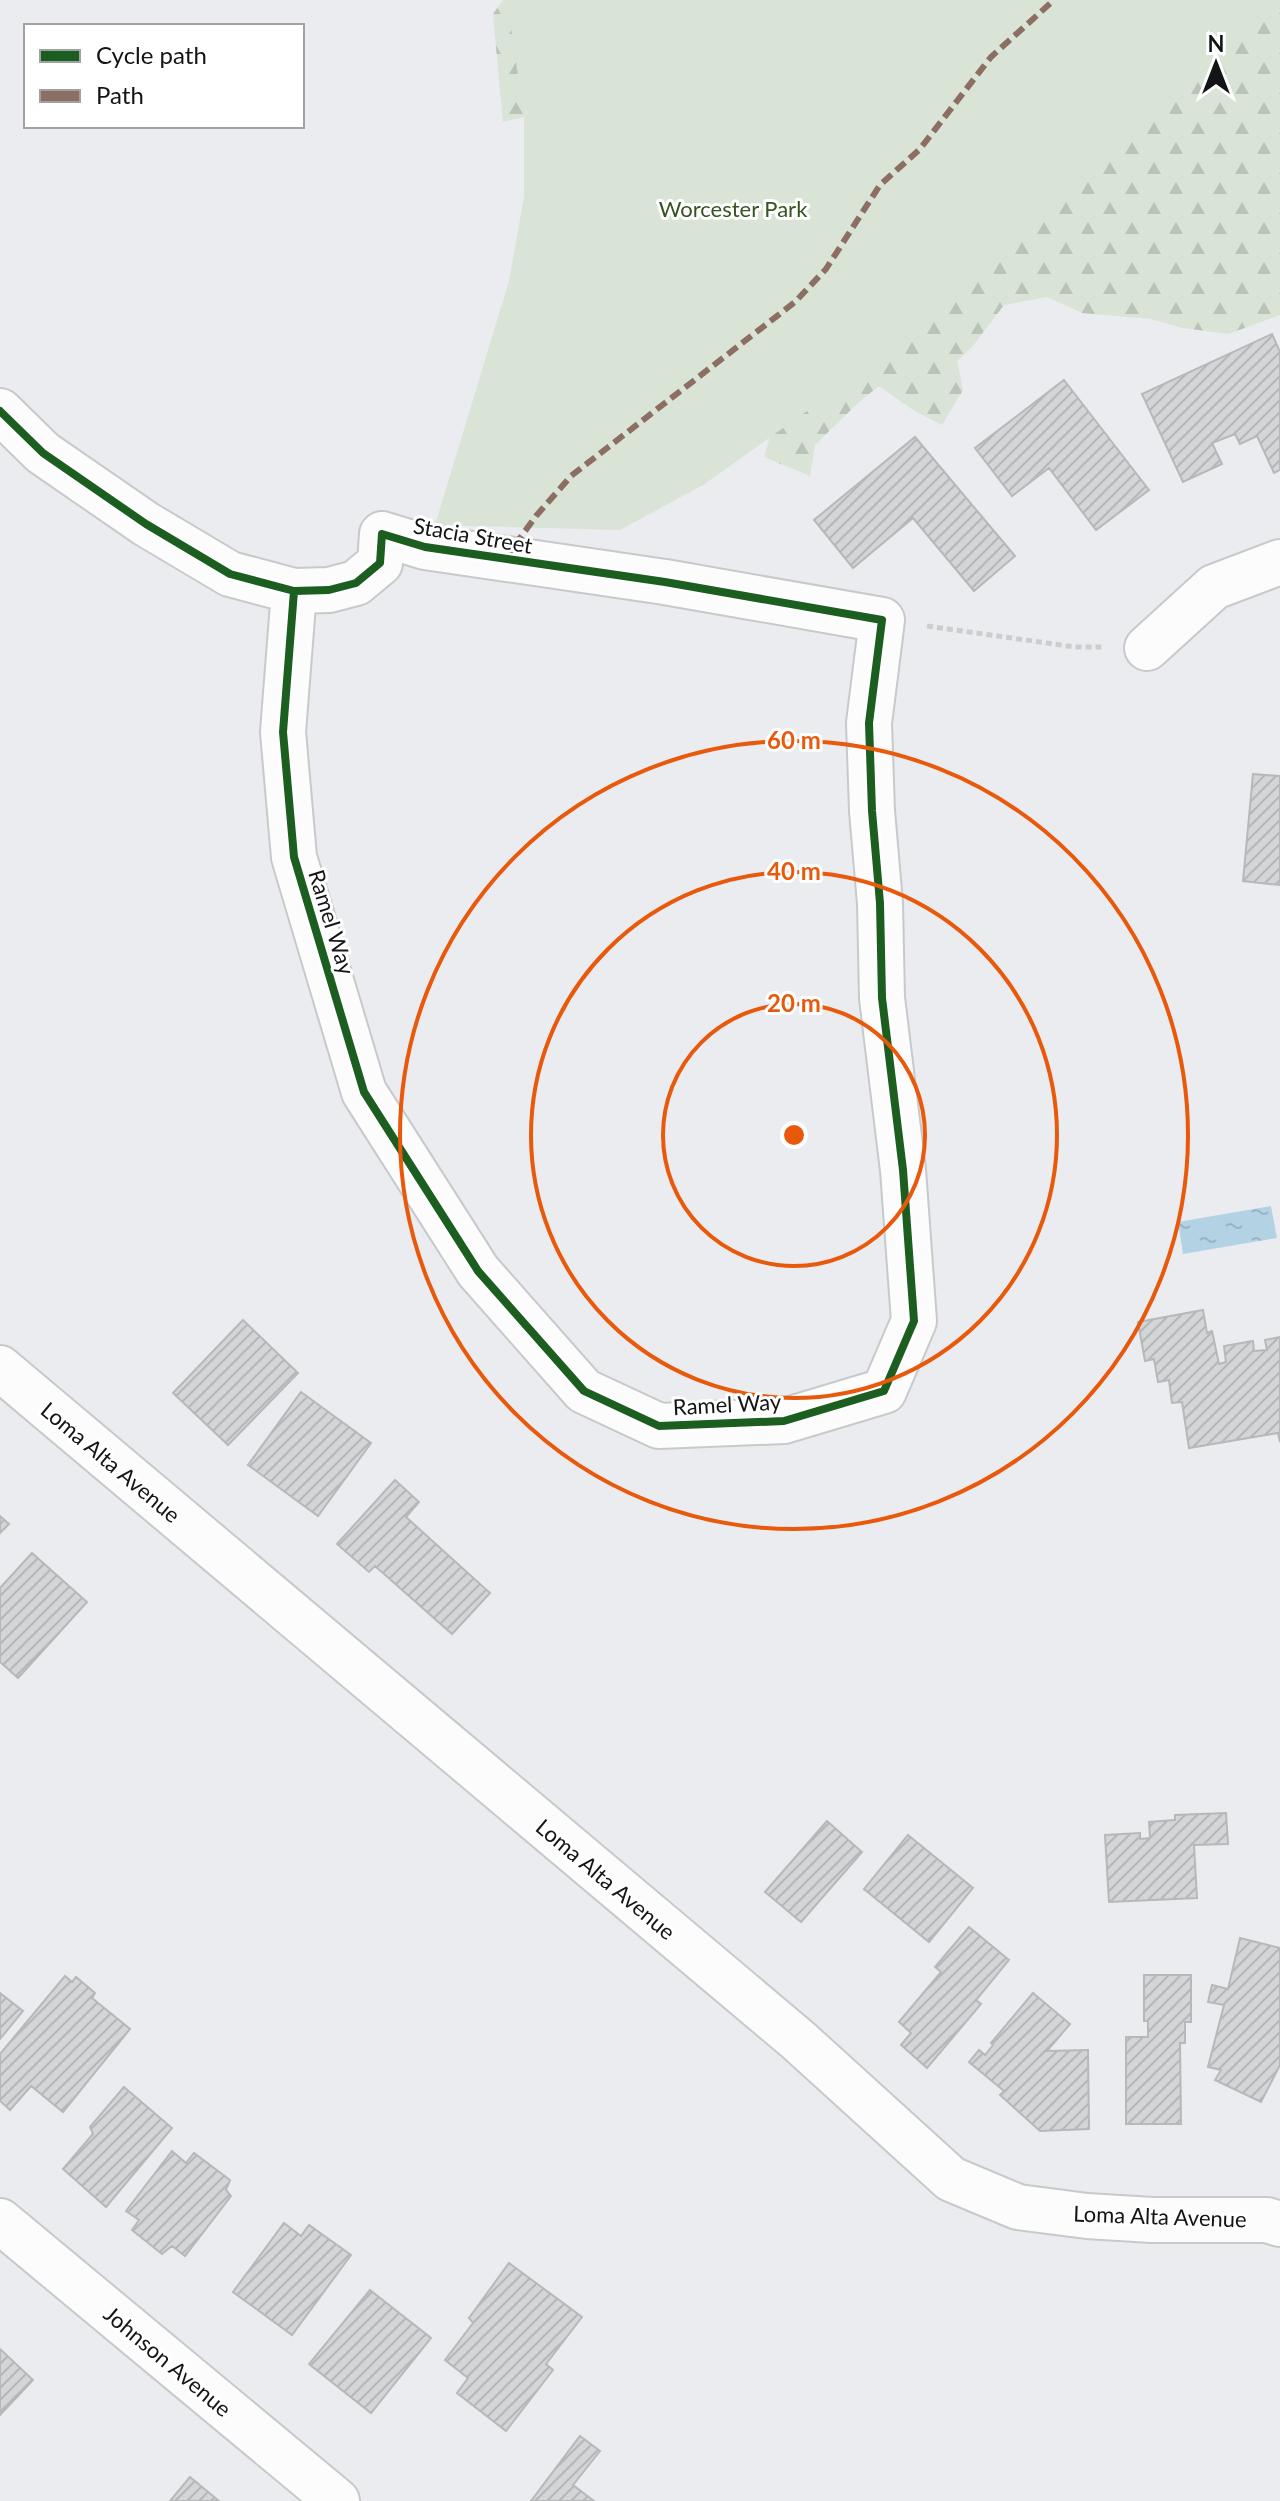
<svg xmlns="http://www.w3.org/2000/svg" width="1280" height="2501" viewBox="0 0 1280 2501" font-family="Lato,sans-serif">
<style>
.forest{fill:url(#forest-firs)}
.park{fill:#d9e4d6}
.water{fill:url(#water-ripples)}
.building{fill:url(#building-hatch);stroke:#b6b8ba;stroke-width:2}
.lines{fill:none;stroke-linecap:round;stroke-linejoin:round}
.minor-casing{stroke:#c7c9cb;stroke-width:48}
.path{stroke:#cdcdce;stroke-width:5;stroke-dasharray:6 4;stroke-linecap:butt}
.minor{stroke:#fcfcfd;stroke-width:44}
.quiet{stroke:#8d6e63;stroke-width:6;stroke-dasharray:12 6;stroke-linecap:butt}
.cycleway-casing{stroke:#fff;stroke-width:13}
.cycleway{stroke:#1b5e20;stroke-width:8}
.ring{fill:none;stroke:#e8590c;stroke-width:4}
.labels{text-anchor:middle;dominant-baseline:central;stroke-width:6;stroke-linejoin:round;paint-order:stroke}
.park-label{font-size:22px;fill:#345421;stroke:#fff}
.street-label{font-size:22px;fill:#131415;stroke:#fff}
.centre{fill:#e8590c;stroke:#fff;stroke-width:4}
.ring-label{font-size:24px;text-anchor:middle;font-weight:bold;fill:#e8590c;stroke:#fff;stroke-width:6;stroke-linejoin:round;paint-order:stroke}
</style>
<defs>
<pattern id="forest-firs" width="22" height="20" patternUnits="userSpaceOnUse" patternTransform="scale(2)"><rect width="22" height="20" fill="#d9e4d6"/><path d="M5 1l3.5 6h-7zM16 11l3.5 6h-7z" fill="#b9c3b7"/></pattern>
<pattern id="water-ripples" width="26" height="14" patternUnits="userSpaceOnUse" patternTransform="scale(2)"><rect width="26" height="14" fill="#b3d3e4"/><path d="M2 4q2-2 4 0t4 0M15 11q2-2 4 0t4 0" fill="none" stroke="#99b4c3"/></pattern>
<pattern id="building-hatch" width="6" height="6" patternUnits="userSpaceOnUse" patternTransform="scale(2)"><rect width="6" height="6" fill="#d3d5d7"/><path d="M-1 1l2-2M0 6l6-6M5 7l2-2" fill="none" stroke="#b4b6b8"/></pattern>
</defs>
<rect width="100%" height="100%" fill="#eaecef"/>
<!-- forest -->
<path class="forest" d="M503,0H1280V315L1228,334L1183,328L1151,319L1082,313L1047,297L1004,305L972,347L957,361L963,390L942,425L913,410L879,386L859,402L815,445L810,476L764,457L787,380L524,117L503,122L493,14Z"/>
<!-- park -->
<path class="park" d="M507,0H1280V7L1132,131L910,338L703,485L620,530L435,525L509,281L524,197V117Z"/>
<!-- water -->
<path class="water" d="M1271,1206L1277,1238L1183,1254L1178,1222Z"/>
<!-- building -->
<path class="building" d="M1272,334L1280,352V470L1274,473L1257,436L1240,444L1235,434L1212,443L1222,464L1183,482L1142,394Z
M1064,380L1149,490L1096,530L1049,468L1012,496L975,448Z
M915,437L1015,556L974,591L913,518L853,568L814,520Z
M1253,774L1280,776V885L1243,881Z
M1203,1310L1207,1333L1212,1331L1219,1364L1226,1362L1224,1346L1253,1341L1254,1351L1267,1350L1265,1340L1280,1337V1442L1278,1433L1189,1448L1182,1402L1172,1403L1169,1380L1158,1382L1154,1359L1145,1361L1138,1322Z
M243,1320L298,1373L228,1445L173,1393Z
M301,1392L371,1443L318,1516L248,1465Z
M395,1480L419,1502L406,1517L490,1593L452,1634L375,1566L369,1572L337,1544Z
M0,1516L9,1524L0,1533Z
M32,1553L87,1602L18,1678L0,1662V1588Z
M1226,1813L1228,1844L1194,1845L1197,1898L1109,1902L1105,1835L1140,1833V1839L1150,1838L1149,1822L1175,1820V1815Z
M827,1821L862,1852L801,1922L765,1892Z
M908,1835L973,1888L929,1942L864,1889Z
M969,1927L1009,1960L976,2000L981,2004L927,2068L901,2045L911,2033L899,2022L941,1972L935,1967Z
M1240,1938L1280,1948V2065L1261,2102L1215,2080L1221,2070L1208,2067L1224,2005L1208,2002L1212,1985L1228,1989Z
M1144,1975H1191V2022H1185V2043H1180L1181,2124H1126V2037H1148V2021H1144Z
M65,1976L72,1982L76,1977L95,1993L92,1998L130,2029L63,2112L31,2086L10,2110L0,2101V2054Z
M0,1993L23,2011L0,2039Z
M1033,1993L1070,2024L1047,2051L1088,2050L1089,2129L1040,2131L1000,2095L1004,2091L969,2062L979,2050L985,2055L993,2045L991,2043Z
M124,2087L172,2128L106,2207L63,2169L93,2134L90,2127Z
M172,2151L186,2163L194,2153L230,2180L226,2190L231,2196L185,2256L172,2246L162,2254L132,2230L139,2220L126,2211Z
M284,2223L301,2236L309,2225L351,2255L292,2335L233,2292Z
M509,2263L582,2317L546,2364L553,2370L506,2431L457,2393L468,2378L445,2360L473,2323L469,2318Z
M370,2290L431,2338L371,2413L309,2364Z
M0,2349L33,2380L0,2415Z
M580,2436L600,2451L573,2485L594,2501H531Z
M190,2477L219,2501H170Z"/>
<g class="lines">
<!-- minor casing -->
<g class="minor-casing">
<path id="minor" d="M0,411L43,453L146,524L230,574L294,591L329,590L356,583L380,563L382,534L425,547L665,582L882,620L869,723L872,811L880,903L882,998L903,1170L914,1321L884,1391L784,1421L659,1426L584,1391L478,1271L364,1092L294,857L283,732L294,591
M1147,648L1214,587L1280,562
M0,1368L798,2040L951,2179L1018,2207L1087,2216L1152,2220H1267L1280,2224
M0,2221L337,2501"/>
</g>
<!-- path -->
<path class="path" d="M927,626L1075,647H1103"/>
<!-- minor -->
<use href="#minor" class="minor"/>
<!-- quiet -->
<path class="quiet" d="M504,560L536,516L571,476L795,302L826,269L880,185L920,149L991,57L1054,0"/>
<!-- cycleway casing -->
<g class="cycleway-casing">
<path id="cycleway" d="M0,411L43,453L146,524L230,574L294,591L329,590L356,583L380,563L382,534L425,547L665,582L882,620L869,723L872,811L880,903L882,998L903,1170L914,1321L884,1391L784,1421L659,1426L584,1391L478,1271L364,1092L294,857L283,732L294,591"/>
</g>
<!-- cycleway -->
<use href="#cycleway" class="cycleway"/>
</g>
<!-- distance rings -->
<g class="ring">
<circle cx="794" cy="1135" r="131"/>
<circle cx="794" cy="1135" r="263"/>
<circle cx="794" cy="1135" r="394"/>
</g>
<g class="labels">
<!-- park labels -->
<g class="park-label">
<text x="733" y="208">Worcester Park</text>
</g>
<!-- street labels -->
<g class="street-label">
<text transform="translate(473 535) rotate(10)">Stacia Street</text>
<text transform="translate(332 922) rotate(73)">Ramel Way</text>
<text transform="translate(727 1404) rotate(-3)">Ramel Way</text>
<text transform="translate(111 1462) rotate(40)">Loma Alta Avenue</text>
<text transform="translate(606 1879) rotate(40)">Loma Alta Avenue</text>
<text transform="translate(1160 2216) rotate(2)">Loma Alta Avenue</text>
<text transform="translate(168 2361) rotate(40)">Johnson Avenue</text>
</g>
</g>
<circle cx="794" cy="1135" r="12" class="centre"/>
<g class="ring-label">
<text x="794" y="749">60 m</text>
<text x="794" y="880">40 m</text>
<text x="794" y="1012">20 m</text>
</g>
<!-- legend -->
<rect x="24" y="24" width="280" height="104" fill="#ffffff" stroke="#a1a1a1" stroke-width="2"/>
<rect x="40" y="50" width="40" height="12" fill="#1b5e20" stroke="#a1a1a1" stroke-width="2"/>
<text x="96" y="64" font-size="24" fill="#131415">Cycle path</text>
<rect x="40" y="90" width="40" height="12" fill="#8d6e63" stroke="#a1a1a1" stroke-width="2"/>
<text x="96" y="104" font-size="24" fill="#131415">Path</text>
<!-- north arrow -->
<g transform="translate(1216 64)" stroke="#ffffff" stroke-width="6" paint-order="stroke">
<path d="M0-6L14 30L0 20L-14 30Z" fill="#131415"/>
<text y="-12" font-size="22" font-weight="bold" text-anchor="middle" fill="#131415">N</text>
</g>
</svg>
